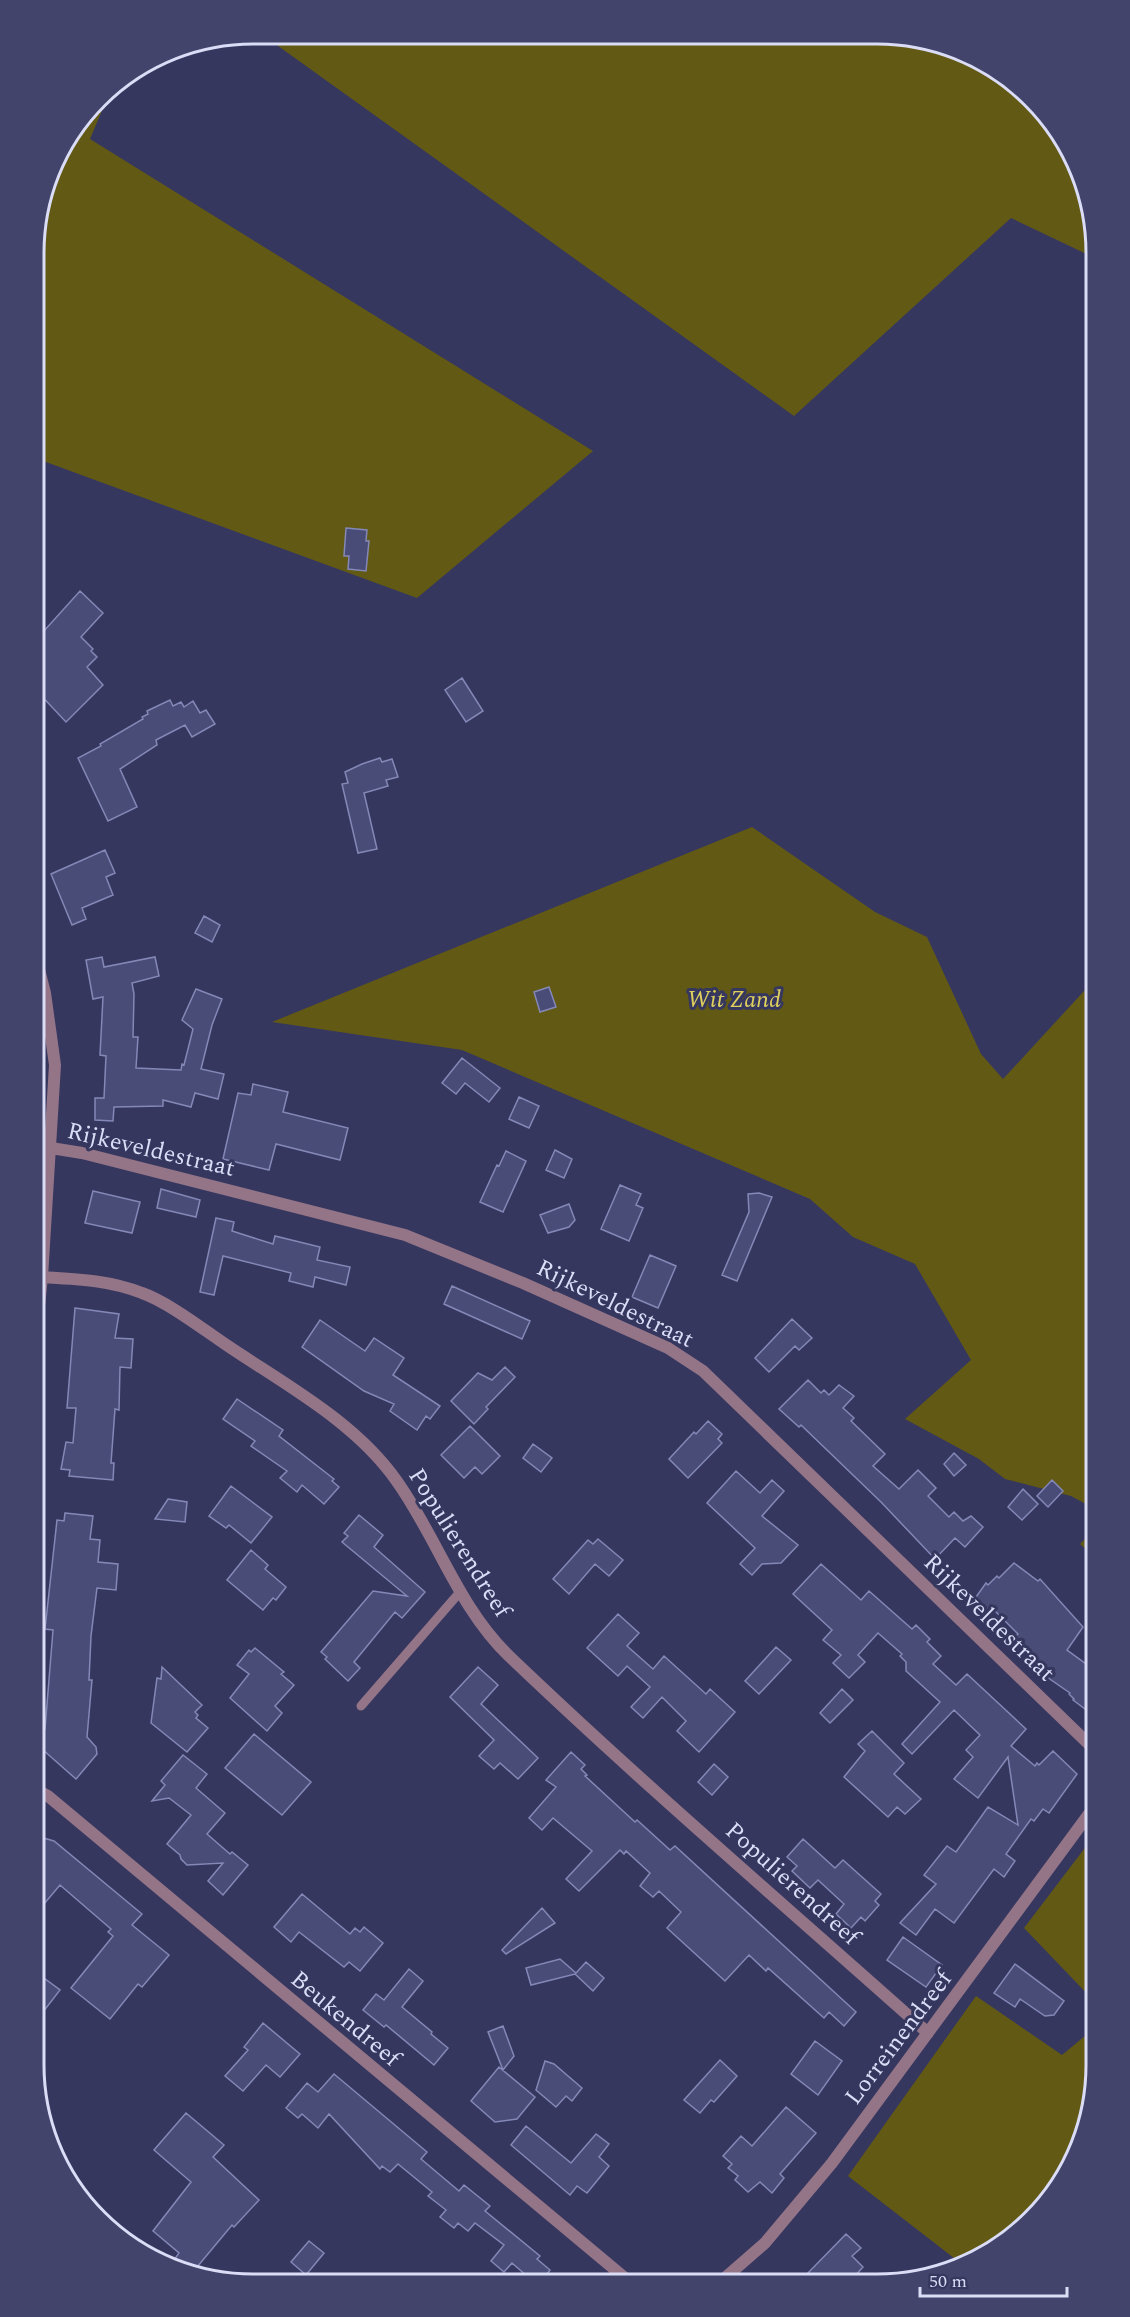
<svg xmlns="http://www.w3.org/2000/svg" width="1130" height="2317" viewBox="0 0 1130 2317" font-family="Spectral,serif">
<style>
.green{fill:#625915}
.building{fill:#494c76;stroke:#8488b6;stroke-width:1.5}
.lines{fill:none;stroke-linecap:round;stroke-linejoin:round}
.service{stroke:#947588;stroke-width:9}
.minor{stroke:#947588;stroke-width:12}
.labels{text-anchor:middle;dominant-baseline:central;stroke-width:6;stroke-linejoin:round;paint-order:stroke}
.park-label{font-size:24px;font-style:italic;fill:#dfcf5d;stroke:#36375f}
.street-label{font-size:24px;fill:#dbddf7;stroke:#36375f}
.rim{fill:none;stroke:#dbddf7;stroke-width:3}
</style>
<rect width="100%" height="100%" fill="#36375f"/>
<!-- green -->
<path class="green" d="M260,33L920,37L975,56L1023,88L1085,182L1097,259L1011,218L794,416Z
M113,84L90,139L593,451L417,598L35,458V224L56,155L107,88Z
M752,827L875,912L927,937L981,1054L1003,1079L1097,977V1510L1071,1496L1005,1479L979,1459L905,1419L971,1360L915,1264L853,1237L810,1199L462,1050L272,1022Z
M1097,1527V1559L1080,1544Z
M1097,1832V2004L1024,1928Z
M976,1996L1062,2055L1097,2026V2080L1080,2148L1052,2199L1000,2247L963,2265L848,2176Z"/>
<!-- building -->
<path class="building" d="M346,528L367,530L366,541H369L366,571L348,569L349,556H344Z
M80,591L103,613L81,637L93,649L91,651L97,657L87,667L103,685L66,722L34,688V642Z
M462,678L483,711L466,722L445,690Z
M170,700L173,706L181,702L184,707L193,701L200,713L206,710L215,724L192,737L185,725L156,740L157,745L120,769L137,807L108,821L78,758L101,746L100,744L143,719L142,717L148,714L147,711Z
M380,758L382,762L392,759L398,777L386,780L388,786L364,793L377,849L358,853L342,784L348,783L345,772L362,764Z
M105,850L115,873L106,877L113,895L82,908L86,919L72,925L51,874Z
M204,916L220,925L212,942L195,933Z
M102,957L104,967L155,957L159,976L132,983L134,994L133,1037H138L136,1068L181,1070L182,1064L184,1065L193,1029L182,1020L196,989L222,999L212,1025L201,1069L224,1074L218,1099L195,1093L191,1107L163,1100V1106L114,1107L113,1121L95,1120V1098H104L106,1056L100,1055L103,997L93,999L86,960Z
M549,987L556,1007L540,1012L534,992Z
M462,1058L500,1088L489,1102L465,1083L456,1094L442,1083Z
M253,1084L288,1092L283,1112L348,1128L340,1160L276,1144L269,1170L223,1159L238,1093L251,1095Z
M519,1097L539,1106L529,1128L509,1119Z
M555,1150L572,1159L564,1178L546,1170Z
M506,1151L526,1161L503,1212L480,1202L497,1165L499,1166Z
M620,1185L641,1194L636,1205L643,1208L629,1241L601,1229Z
M161,1189L200,1200L196,1217L157,1208Z
M93,1191L140,1202L132,1233L85,1223Z
M759,1193L772,1197L737,1281L722,1275L749,1212L748,1194Z
M569,1204L575,1220L569,1227L548,1233L540,1215Z
M216,1218L234,1222L232,1231L273,1244L275,1236L320,1247L317,1260L350,1267L346,1285L315,1277L313,1287L289,1281L291,1273L223,1256L214,1295L200,1292Z
M650,1255L676,1266L658,1308L632,1297Z
M452,1286L530,1321L522,1339L444,1304Z
M75,1308L119,1314L115,1338L133,1339L131,1368L120,1367L119,1410L115,1409L111,1463H114L113,1480L69,1476L70,1470L61,1469L66,1442L73,1443L76,1408H67Z
M792,1319L812,1338L799,1350L795,1346L769,1372L755,1358Z
M320,1320L365,1351L374,1338L404,1358L393,1375L440,1406L430,1419L426,1416L417,1430L390,1411L394,1404L364,1391L302,1347Z
M505,1367L515,1377L486,1407L488,1409L474,1424L451,1401L478,1373L492,1380Z
M808,1380L821,1393L824,1390L829,1395L839,1385L854,1396L843,1408L854,1418L851,1421L885,1454L873,1466L899,1489L918,1470L936,1488L928,1496L949,1517L954,1512L963,1521L971,1516L983,1527L965,1547L955,1538L935,1559L881,1502L801,1425L799,1427L779,1409Z
M237,1399L283,1430L279,1436L334,1479L332,1481L339,1487L324,1504L302,1485L297,1492L280,1478L287,1471L251,1446L255,1441L223,1419Z
M708,1421L722,1434L718,1439L722,1443L688,1478L669,1459L694,1432L696,1434Z
M470,1426L500,1456L482,1474L475,1467L464,1478L441,1455Z
M533,1444L552,1458L541,1472L523,1458Z
M954,1453L966,1465L954,1476L944,1464Z
M736,1471L760,1493L772,1480L784,1491L762,1516L798,1545L781,1563L762,1564L752,1575L740,1564L755,1548L707,1503Z
M1052,1480L1063,1491L1048,1507L1037,1496Z
M231,1486L272,1517L251,1543L229,1525L226,1528L209,1516Z
M1023,1489L1038,1504L1022,1520L1008,1507Z
M168,1499L187,1502L185,1522L155,1519Z
M65,1513L93,1516L90,1539L100,1540L98,1562L118,1564L116,1590L97,1588L91,1636L89,1680H92L87,1737L96,1747L97,1754L76,1779L34,1742L45,1729L53,1630L45,1629L57,1520L64,1521Z
M359,1515L383,1535L374,1547L425,1592L402,1618L395,1612L354,1662L360,1668L348,1681L325,1659L327,1657L321,1652L373,1591L407,1596L342,1542L348,1536L344,1533Z
M598,1539L623,1560L609,1576L595,1564L569,1594L553,1579L588,1540L593,1544Z
M251,1550L268,1565L265,1569L286,1587L276,1600L273,1598L263,1610L227,1580Z
M1014,1563L1038,1581L1040,1579L1083,1627L1067,1650L1097,1672V1718L1073,1700L1074,1699L1069,1694L1070,1693L1034,1668L1039,1662L1015,1637L1018,1634L994,1610L990,1614L981,1607L976,1597L986,1583L988,1585L997,1576L999,1578Z
M821,1564L861,1600L869,1591L912,1629L916,1625L930,1639L927,1642L941,1656L933,1664L956,1685L967,1674L1026,1729L1011,1746L1035,1766L1037,1763L1039,1765L1053,1751L1077,1774L1049,1813L1043,1809L1034,1821L1031,1819L1006,1854L1015,1861L1004,1877L994,1869L954,1923L935,1909L916,1935L900,1923L936,1884L924,1875L947,1846L956,1852L988,1807L1018,1825L1008,1757L978,1798L954,1779L973,1757L966,1750L980,1735L954,1710L912,1754L902,1744L940,1702L906,1671V1662L900,1656L902,1654L878,1633L858,1655L865,1662L849,1678L833,1663L841,1655L823,1640L832,1630L793,1594Z
M618,1614L639,1633L627,1646L653,1669L664,1656L706,1694L710,1689L735,1712L699,1752L677,1731L686,1721L662,1697L643,1718L631,1707L650,1687L627,1666L618,1676L587,1648Z
M776,1647L791,1660L759,1694L745,1681Z
M255,1648L284,1672L281,1674L294,1685L275,1706L282,1713L267,1731L230,1698L249,1674L237,1665L249,1650L251,1652Z
M162,1667L202,1705L195,1712L198,1715L196,1718L208,1728L187,1752L151,1723L157,1678L161,1679Z
M478,1667L498,1685L481,1704L538,1758L518,1779L500,1763L494,1769L479,1756L494,1740L450,1697Z
M842,1689L853,1700L830,1723L820,1713Z
M872,1731L904,1763L894,1774L921,1799L905,1814L897,1807L888,1817L844,1777L865,1751L858,1744Z
M254,1734L311,1782L282,1815L225,1768Z
M571,1752L585,1765L581,1769L587,1775L585,1776L635,1822L637,1820L670,1850L675,1846L856,2012L844,2026L829,2012L824,2018L768,1968L766,1971L749,1955L725,1981L667,1928L681,1912L659,1891L653,1897L640,1886L650,1873L626,1851L624,1854L620,1850L579,1891L566,1879L592,1851L553,1818L542,1830L529,1818L556,1787L546,1780Z
M183,1755L207,1774L196,1788L225,1813L207,1834L230,1854L232,1852L248,1865L223,1895L208,1881L223,1863L187,1865L181,1859L180,1855L167,1844L191,1815L169,1798L152,1801L165,1785L161,1781Z
M714,1764L728,1777L712,1795L698,1782Z
M33,1835L54,1841L142,1914L132,1925L169,1955L142,1987L138,1984L110,2019L71,1988L113,1936L108,1932L111,1929L60,1885L33,1917Z
M803,1839L835,1868L843,1860L881,1894L875,1901L879,1905L865,1921L861,1917L851,1928L836,1914L844,1904L818,1880L810,1888L792,1871L797,1866L787,1857Z
M302,1894L350,1934L355,1928L360,1932L364,1927L383,1943L360,1971L349,1962L344,1967L299,1932L291,1942L274,1927Z
M542,1908L555,1923L506,1954L502,1950Z
M903,1937L942,1965L926,1987L887,1960Z
M560,1959L576,1973L586,1962L604,1978L593,1991L575,1974L531,1985L526,1968Z
M1015,1964L1064,2001L1054,2015L1045,2016L1020,1999L1015,2007L994,1993Z
M409,1969L423,1981L402,2007L432,2032L431,2034L448,2048L434,2065L386,2025L384,2027L363,2010L376,1994L384,2000Z
M33,1970L60,1990L33,2025Z
M263,2023L300,2054L280,2077L266,2065L243,2091L225,2076L248,2050L244,2047Z
M503,2026L514,2056L503,2070L488,2032Z
M815,2041L842,2061L818,2095L791,2074Z
M720,2060L737,2076L714,2102L711,2100L700,2113L684,2100Z
M545,2061L554,2064L582,2088L572,2101L566,2096L556,2107L536,2090Z
M499,2067L535,2097L517,2119L495,2122L471,2101Z
M334,2074L427,2152L421,2159L459,2191L464,2185L490,2206L485,2211L540,2256L537,2259L550,2270L540,2283H535L512,2263L504,2272L491,2261L504,2245L475,2223L468,2231L458,2223L454,2228L440,2217L446,2210L428,2196L432,2192L398,2164L390,2172L382,2166L380,2169L329,2114L318,2128L302,2114L298,2118L286,2108L307,2083L318,2092Z
M786,2107L816,2133L780,2174L784,2178L772,2193L760,2182L748,2192L735,2180L738,2176L728,2168L732,2164L723,2156L741,2136L752,2146Z
M186,2113L224,2145L213,2157L259,2200L234,2227L232,2225L192,2273L187,2271L174,2260L179,2253L153,2231L191,2182L154,2150Z
M526,2126L571,2163L596,2134L609,2144L599,2157L609,2166L587,2193L577,2186L570,2195L511,2145Z
M846,2234L861,2248L852,2256L863,2267L854,2277L860,2284H817L807,2274Z
M309,2241L324,2253L306,2275L291,2262Z"/>
<g class="lines">
<!-- service -->
<path class="service" d="M361,1706L460,1592"/>
<!-- minor -->
<path class="minor" d="M51,1148L82,1153L405,1235L523,1283L668,1348L703,1371L1097,1752
M42,1277C76,1279 109,1280 142,1293C168,1302 204,1330 228,1346C286,1385 355,1422 396,1480C437,1537 458,1607 509,1656C645,1786 788,1908 928,2033
M34,1354L42,1277L55,1065L45,993L34,950
M33,1788L48,1796L631,2283
M718,2284L765,2243L832,2163L1097,1803"/>
</g>
<g class="labels">
<!-- park labels -->
<g class="park-label">
<text x="734" y="1000">Wit Zand</text>
</g>
<!-- street labels -->
<g class="street-label">
<text transform="translate(151 1150) rotate(13)">Rijkeveldestraat</text>
<text transform="translate(615 1304) rotate(26)">Rijkeveldestraat</text>
<text transform="translate(459 1543) rotate(58)">Populierendreef</text>
<text transform="translate(989 1618) rotate(44)">Rijkeveldestraat</text>
<text transform="translate(792 1884) rotate(42)">Populierendreef</text>
<text transform="translate(345 2019) rotate(40)">Beukendreef</text>
<text transform="translate(899 2038) rotate(-53)">Lorreinendreef</text>
</g>
</g>
<!-- crop -->
<path d="M0 0H1130V2317H0ZM253 44H877A209 209 0 0 1 1086 253V2065A209 209 0 0 1 877 2274H253A209 209 0 0 1 44 2065V253A209 209 0 0 1 253 44Z" fill="#43446b" fill-rule="evenodd"/>
<path class="rim" d="M253 44H877A209 209 0 0 1 1086 253V2065A209 209 0 0 1 877 2274H253A209 209 0 0 1 44 2065V253A209 209 0 0 1 253 44Z"/>
<!-- scale -->
<path d="M920 2287v9h147v-9" fill="none" stroke="#dbddf7" stroke-width="3"/>
<text x="929" y="2287" font-size="18" fill="#dbddf7" stroke="#36375f" stroke-width="4.5" paint-order="stroke">50 m</text>
</svg>
